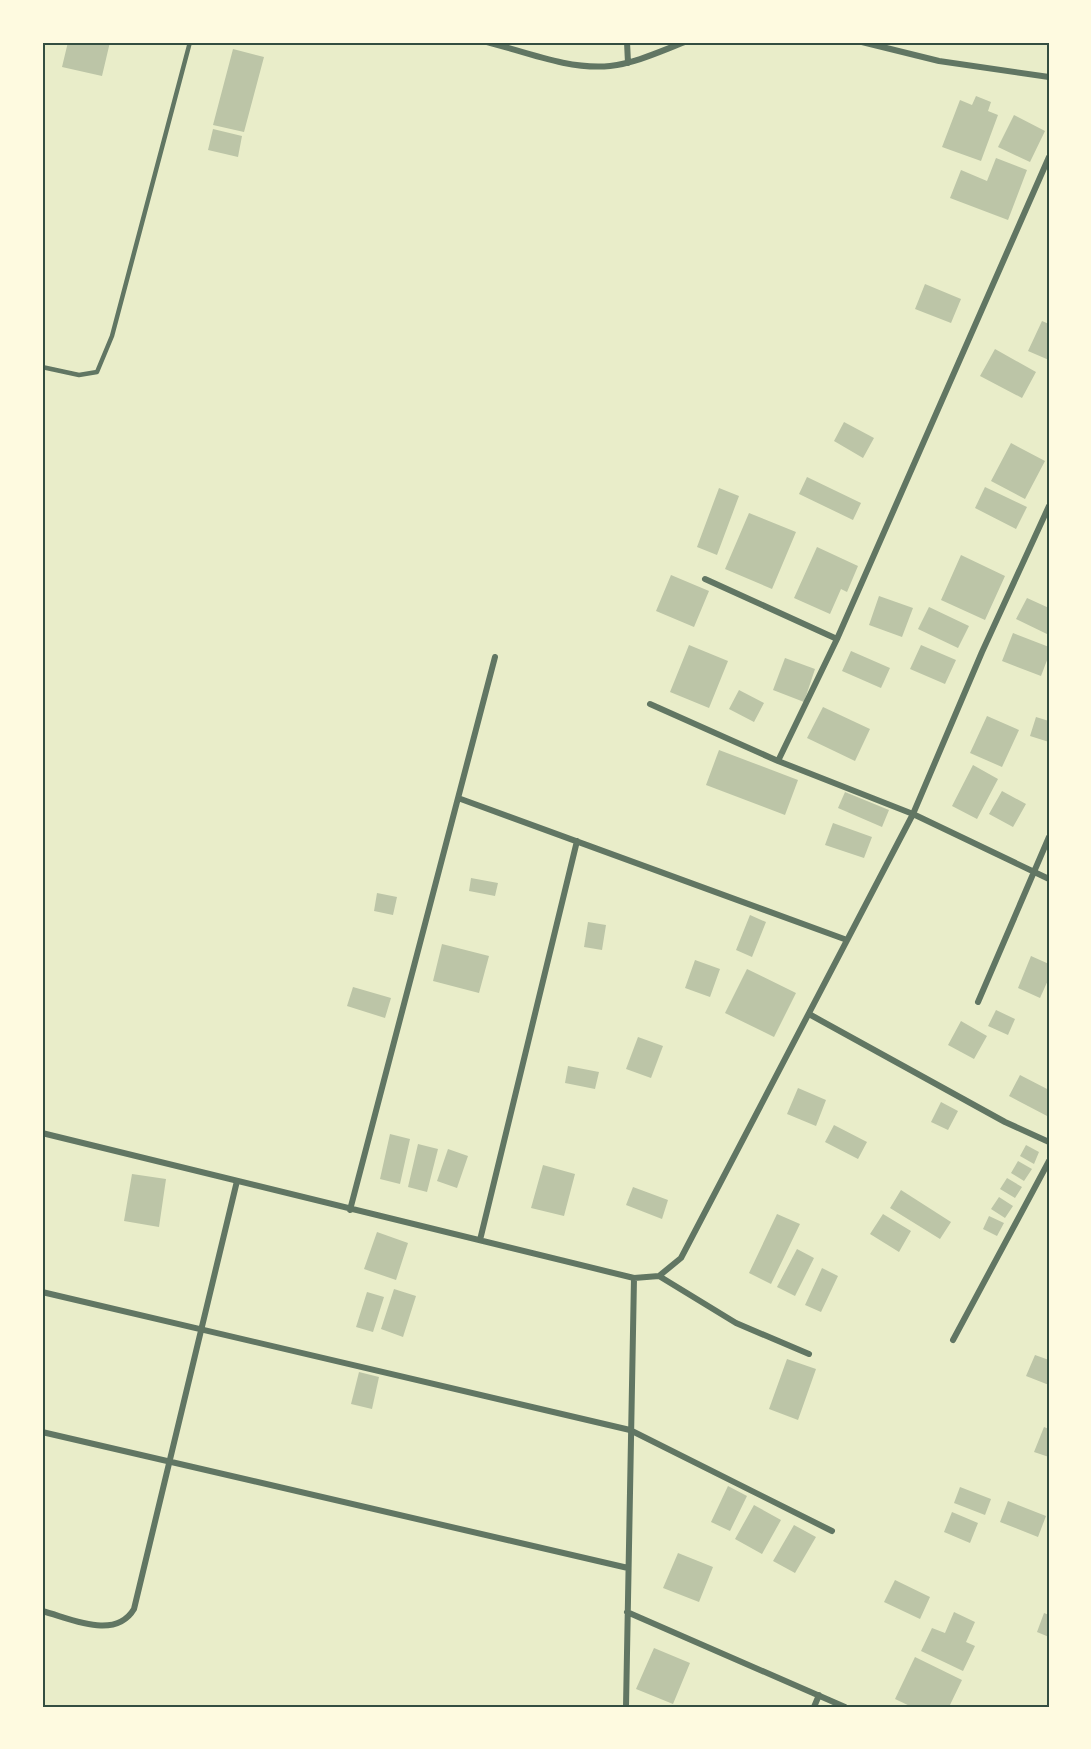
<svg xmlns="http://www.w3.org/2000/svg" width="1091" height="1749" viewBox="0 0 1091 1749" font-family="'Alegreya Sans',sans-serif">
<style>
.building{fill:#bcc5a7}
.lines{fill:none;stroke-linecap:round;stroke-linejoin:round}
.service{stroke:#617663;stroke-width:4.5}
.minor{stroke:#617663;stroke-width:6}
.neatline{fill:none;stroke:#344e41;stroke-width:2}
</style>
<rect width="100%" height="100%" fill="#e9edc9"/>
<!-- building -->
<path class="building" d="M68,42H110L102,76L62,67Z
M233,49L264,57L244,132L213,125Z
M976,96L991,102L988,111L998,115L981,161L942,147L960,100L972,105Z
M1014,115L1045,131L1030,162L998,147Z
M213,129L242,136L238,157L208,150Z
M996,158L1027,170L1008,220L950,198L961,170L987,181Z
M925,284L961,299L951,323L915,309Z
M1042,321L1049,324V360L1028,351Z
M995,349L1036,372L1022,398L980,376Z
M844,422L874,438L863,458L834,441Z
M1011,443L1045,461L1025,499L991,481Z
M807,477L861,503L853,520L799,494Z
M985,487L1027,507L1016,529L975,508Z
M719,488L739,496L717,555L697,547Z
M749,513L796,532L772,589L725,569Z
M817,547L858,566L847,592L841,589L830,614L794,598Z
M961,555L1005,576L985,620L941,600Z
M671,575L709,591L694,627L656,611Z
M879,596L913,608L902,637L869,625Z
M1027,598L1049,608V635L1016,619Z
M929,607L969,626L958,648L918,629Z
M1013,633L1049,647V655L1041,676L1002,661Z
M689,645L728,661L709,708L670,692Z
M921,645L956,660L945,684L910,669Z
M851,651L890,668L881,688L842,671Z
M785,658L815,669L804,702L773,690Z
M739,690L764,703L754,722L729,709Z
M823,707L870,729L855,761L807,738Z
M987,716L1019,730L1002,767L970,753Z
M1036,717L1049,721V742L1030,736Z
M719,750L798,780L785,815L706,785Z
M973,765L998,779L977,819L952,806Z
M1002,791L1026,804L1013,827L989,814Z
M845,792L889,810L882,827L838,808Z
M833,823L872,837L864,858L825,845Z
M471,878L498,883L495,896L469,891Z
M377,893L397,897L393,915L374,911Z
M750,915L766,922L752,957L736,950Z
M588,922L606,925L602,950L584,947Z
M442,944L489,956L479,993L433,981Z
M1031,956L1049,964V978L1040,998L1018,988Z
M695,960L720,969L710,997L685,988Z
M747,969L796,993L774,1037L725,1013Z
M353,987L391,998L385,1018L347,1006Z
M996,1010L1015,1019L1008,1035L988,1026Z
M961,1021L987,1036L974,1059L948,1045Z
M638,1037L663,1046L651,1078L626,1069Z
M568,1066L599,1072L595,1089L565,1083Z
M1020,1075L1049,1090V1117L1009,1096Z
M798,1088L826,1100L816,1126L787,1114Z
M941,1102L958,1111L948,1130L931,1122Z
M834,1125L867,1142L858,1159L825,1142Z
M390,1134L410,1139L400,1184L380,1179Z
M418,1144L438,1149L427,1192L408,1187Z
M1026,1145L1039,1152L1034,1164L1020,1156Z
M448,1149L468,1156L457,1188L437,1181Z
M1018,1161L1032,1169L1024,1181L1011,1173Z
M543,1165L575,1174L564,1216L531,1208Z
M132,1174L166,1179L159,1227L124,1221Z
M1007,1178L1022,1187L1015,1198L1000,1189Z
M633,1187L668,1200L662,1219L626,1205Z
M901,1190L951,1222L940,1239L890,1208Z
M999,1197L1013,1206L1005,1218L991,1209Z
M777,1214L800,1224L771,1284L749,1273Z
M883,1214L911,1231L899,1252L870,1234Z
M989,1216L1004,1223L997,1236L983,1229Z
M377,1232L408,1243L396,1280L364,1269Z
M797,1249L814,1258L795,1296L777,1287Z
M822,1268L838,1276L821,1312L805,1305Z
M394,1289L416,1296L403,1337L381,1329Z
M367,1292L384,1297L373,1332L356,1327Z
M1035,1355L1049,1360V1385L1026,1376Z
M787,1359L816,1369L798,1420L769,1409Z
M359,1372L379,1377L372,1409L351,1404Z
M1044,1427L1049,1429V1457L1034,1452Z
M728,1486L747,1496L730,1531L711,1522Z
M960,1487L991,1499L985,1515L954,1503Z
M1008,1501L1046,1516L1038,1537L1000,1522Z
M754,1505L781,1520L762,1554L735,1539Z
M952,1512L978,1523L970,1543L944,1532Z
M794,1525L816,1537L795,1573L773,1561Z
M678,1553L713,1567L699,1602L663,1588Z
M895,1580L930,1597L920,1619L884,1602Z
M954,1612L975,1622L966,1642L975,1646L963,1671L921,1651L932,1628L945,1633Z
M1044,1613L1049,1615V1637L1037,1632Z
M654,1648L690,1663L673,1704L636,1689Z
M915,1657L962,1680L949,1707H912L895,1699Z"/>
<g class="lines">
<!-- service -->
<path class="service" d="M42,367L79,375L97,372L112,336L190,42"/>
<!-- minor -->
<path class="minor" d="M487,42C526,52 569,70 610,66C636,63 661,51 685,42
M627,42L628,63
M862,42L939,61L1049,77
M1049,157L837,639L778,761L913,814L1049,879
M705,579L837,639
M650,704L778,761
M458,798L847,940
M978,1002L1049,837
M809,1014L1005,1122L1049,1142
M42,1133L634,1278L659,1276L681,1258L913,814L982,652L1049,506
M350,1210L495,657
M480,1240L577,841
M659,1276L736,1323L809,1354
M42,1292L630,1430L832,1531
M953,1340L1049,1161
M42,1432L628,1568
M42,1611C70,1618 115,1641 134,1609L237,1181
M627,1612L845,1707
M626,1707L634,1278
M814,1707L819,1695"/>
</g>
<!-- border -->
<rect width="1091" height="1749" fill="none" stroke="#fefae0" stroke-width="87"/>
<rect x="44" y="44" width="1004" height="1662" class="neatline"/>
</svg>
